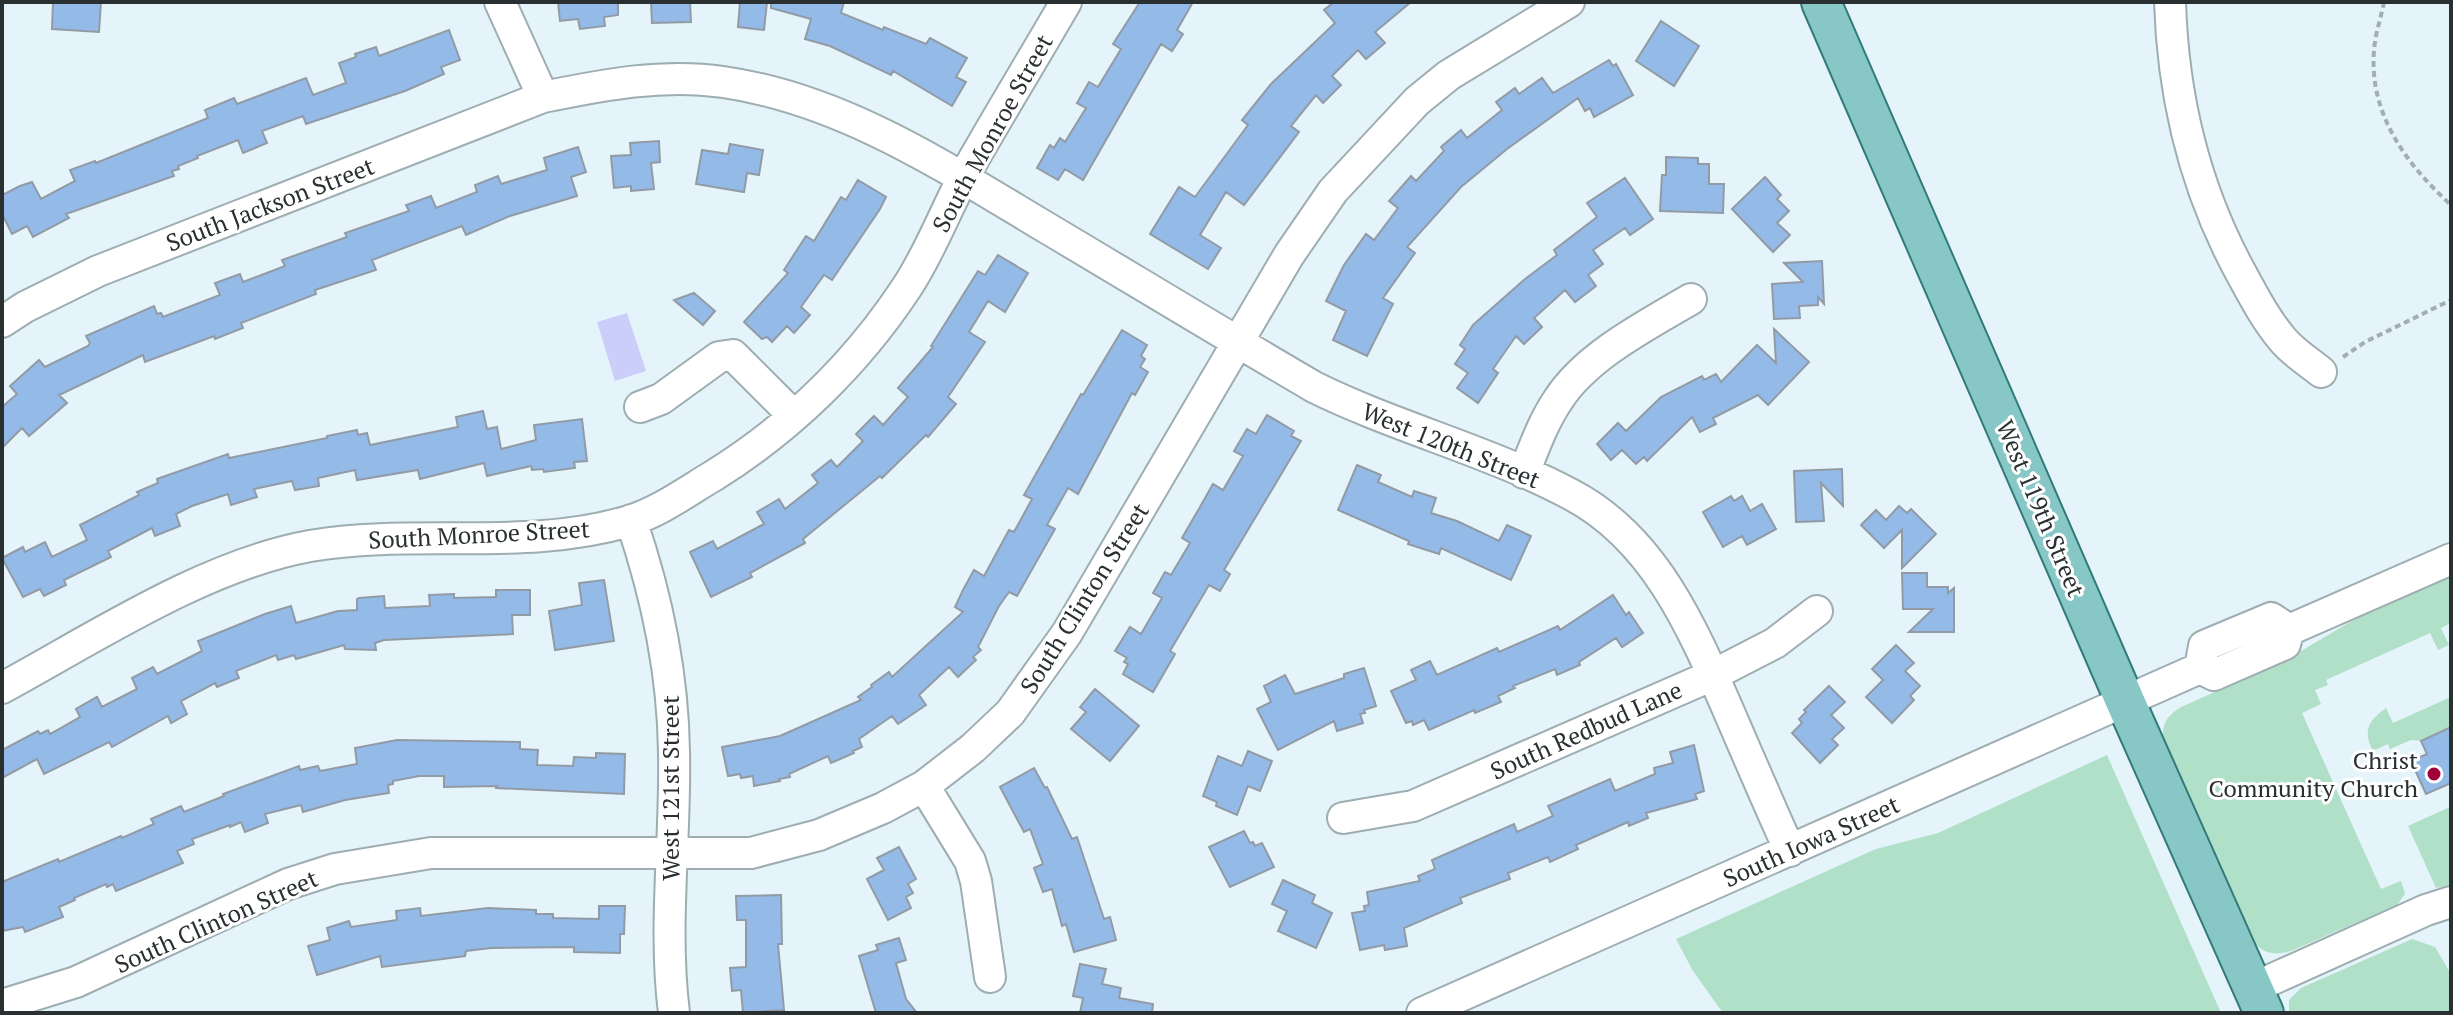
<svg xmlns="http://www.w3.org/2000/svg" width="2453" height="1015" viewBox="0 0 2453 1015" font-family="'PT Serif',serif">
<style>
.green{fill:#b1e0c8}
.water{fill:#cccefa}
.building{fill:#94bae7;stroke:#929ba5;stroke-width:2}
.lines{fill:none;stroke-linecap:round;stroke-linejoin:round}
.minor-casing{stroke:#9eadb2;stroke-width:34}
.major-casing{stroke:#327b7a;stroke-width:42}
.path{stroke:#a1aeb2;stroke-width:4;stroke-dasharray:6 4;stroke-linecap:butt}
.minor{stroke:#fff;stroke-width:30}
.major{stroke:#87c8c7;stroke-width:38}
.poi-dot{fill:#a00039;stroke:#fff;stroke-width:3}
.labels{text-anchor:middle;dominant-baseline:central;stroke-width:6;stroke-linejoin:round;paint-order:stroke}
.street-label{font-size:24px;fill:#2a3032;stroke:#fff}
.poi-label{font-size:24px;fill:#2a3032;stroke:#fff;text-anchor:end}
</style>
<rect width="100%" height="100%" fill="#e4f4fa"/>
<!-- green -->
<path class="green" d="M2451,575V623L2441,628L2449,645L2438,650L2430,633L2326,680L2328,685L2315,690L2321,704L2302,713L2381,889L2401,881L2405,894L2397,905L2291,951C2270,956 2261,953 2248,935L2163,744C2162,725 2165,717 2181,707L2284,661L2369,611Z
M2451,697V727L2421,741L2411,740L2390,749L2388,744L2373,751C2362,731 2369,720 2386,708L2393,723Z
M2107,755L2221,1013H1723L1693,971L1676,939L1876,849L1938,833Z
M2450,807L2451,885L2436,888L2408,826Z
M2412,939L2435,947L2451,974V1013H2289V1000L2301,988Z"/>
<!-- water -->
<path class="water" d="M627,313L646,371L615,381L597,322Z"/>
<!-- building -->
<path class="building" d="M53,2H101L99,32L52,29Z
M558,2H618V15L604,17L605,26L580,29L578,19L560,21Z
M651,2H690L691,22L652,23Z
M740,2H767L764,30L738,27Z
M771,2H844L841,13L883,30L884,27L926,44L930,38L967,58L956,77L966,82L952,106L893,71L891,75L830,46L805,39L811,19L771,8Z
M1140,2H1193L1177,30L1183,34L1172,51L1161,44L1083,180L1065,169L1058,180L1037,168L1050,145L1054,148L1060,138L1065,142L1086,108L1077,103L1089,82L1098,87L1121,49L1113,44Z
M1334,2H1411L1375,32L1385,43L1366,59L1358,50L1332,76L1341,85L1323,103L1316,95L1291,126L1299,132L1244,205L1226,192L1200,235L1221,248L1208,269L1150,234L1179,187L1195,197L1248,125L1242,120L1271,84L1335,23L1324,10Z
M1661,21L1699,46L1674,86L1636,61Z
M449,30L460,60L441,67L444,74L405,91L306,124L303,116L262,131L267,143L243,153L238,140L197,156L198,158L178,166L179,169L172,171L174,176L66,214L69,218L33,237L27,226L12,234L2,214V195L20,186L32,182L41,199L75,181L70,170L95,161L96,163L208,118L205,110L234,98L237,104L306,78L313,95L346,83L339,63L356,57L355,54L376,47L379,56Z
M1609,60L1613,66L1616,64L1633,95L1594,117L1590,108L1585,111L1578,98L1507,149L1461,187L1407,247L1415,253L1383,298L1393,304L1367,356L1333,340L1346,311L1326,301L1344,265L1366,234L1374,240L1398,208L1389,201L1411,176L1416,181L1444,151L1441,147L1461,130L1467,138L1502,110L1496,102L1515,88L1519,94L1542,78L1553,93Z
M659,141L660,162L651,163L654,189L631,191V186L614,188L611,156L631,155L630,143Z
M730,144L763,150L759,175L747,173L744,192L696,184L702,150L728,154Z
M578,147L586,172L571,177L577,196L510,216L466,235L462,226L372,260L376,270L315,290L316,294L241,323L243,328L215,339L214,336L145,362L143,355L59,395L67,403L29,436L22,428L2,448V407L17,394L10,386L39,360L45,367L88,346L90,343L86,336L154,306L157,314L161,313L163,317L220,295L215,283L240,274L243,282L285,266L282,260L347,237L345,233L409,211L406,205L431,196L436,208L477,192L475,185L498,176L501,184L547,170L544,158Z
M1666,157L1698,158V164H1709V184H1724L1723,213L1660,211L1662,175H1666Z
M1765,177L1781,195L1777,199L1789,211L1777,223L1790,235L1773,252L1732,209Z
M1625,178L1653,219L1630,235L1625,228L1593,250L1603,264L1588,275L1596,286L1575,302L1565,290L1534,318L1542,327L1524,344L1516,336L1493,369L1498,373L1478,403L1457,388L1468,373L1455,364L1465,349L1460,345L1473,325L1525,279L1557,255L1554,250L1597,217L1587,203Z
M858,180L886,197L880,209L832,280L824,275L801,307L810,315L794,333L787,326L772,342L767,337L762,339L744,322L788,273L784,270L806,236L814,241L841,197L846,200Z
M998,255L1028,273L1005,312L988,301L969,332L985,342L948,397L956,404L928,437L926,435L882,478L880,476L803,539L805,543L750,573L752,577L711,597L690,552L713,541L717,549L764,524L757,512L779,499L785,509L818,483L812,475L831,460L837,467L863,441L856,434L874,416L883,425L908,397L898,388L933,347L931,346L978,271L985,275Z
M1822,261L1824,304L1818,297V305L1799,306L1800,318L1774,319L1772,284L1803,282L1784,263Z
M694,293L715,311L703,325L674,300Z
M1774,329L1809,362L1768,405L1758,395L1713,418L1716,424L1700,432L1692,417L1647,461L1644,457L1636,464L1622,450L1611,460L1597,444L1618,423L1626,431L1661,397L1702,376L1704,380L1716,374L1721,382L1757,345L1776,363Z
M1122,330L1147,345L1141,356L1145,359L1140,367L1148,372L1135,395L1132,393L1078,494L1068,488L1047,525L1055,529L1017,596L1009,592L999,606L978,647L981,650L973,657L976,660L958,677L949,667L919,695L926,705L898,724L892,716L859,739L862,747L853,751L854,753L831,763L828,756L789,774L790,777L779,779L780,781L754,786L753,776L741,778L740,774L728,776L722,747L780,736L861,700L858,697L872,687L871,685L889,672L892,677L963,612L955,607L963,590L974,570L984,576L1009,530L1014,532L1032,499L1024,495L1081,394L1083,395Z
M483,411L487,429L497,427L501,449L536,440L534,425L582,419L587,461L574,462L575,468L544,472L543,469L532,470L531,466L487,476L484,463L420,479L418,470L357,480L355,470L318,478L319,486L295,490L292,481L254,489L257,497L231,505L228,494L192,506L176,514L180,526L155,536L152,528L108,551L111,557L64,580L66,585L44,596L40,589L23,597L2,558L23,547L25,552L45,542L52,557L87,540L80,525L139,495L137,492L158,483L157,479L228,454L229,458L327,438V436L357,430L358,435L367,433L370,445L458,427L456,417Z
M1267,415L1294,431L1291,436L1301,441L1224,570L1230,574L1220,591L1209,585L1170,651L1175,654L1153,692L1123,674L1128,664L1124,662L1127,658L1115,651L1130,627L1141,634L1162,598L1153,593L1165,572L1171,575L1190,543L1182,538L1200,507L1213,484L1223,490L1243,456L1234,451L1247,429L1256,434Z
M1357,465L1381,475L1378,482L1412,497L1414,491L1436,498L1431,513L1457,521L1499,541L1507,525L1531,536L1511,580L1441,548L1439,554L1408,544L1409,541L1338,510Z
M1842,469L1843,506L1821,483L1824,521L1796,522L1794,471Z
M1731,496L1734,501L1742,496L1750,511L1762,504L1776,529L1747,545L1742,536L1723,547L1703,512Z
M1899,506L1907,513L1911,509L1936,534L1902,568V530L1884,548L1861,525L1876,510L1886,520Z
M1902,573H1927V587H1948V593L1954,588V632H1909L1933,609H1903Z
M604,580L614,641L555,650L549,611L582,605L579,583Z
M496,590H530V615H512L513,634L384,640L375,643L376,650L345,649L344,645L296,659L294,655L278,660L276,655L236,671L239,678L217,687L215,683L181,701L187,714L171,723L168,716L112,747L109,742L44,774L37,759L2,778V750L38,731L40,734L48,730L50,734L80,717L76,709L97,697L102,707L137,689L132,678L153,667L157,674L202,651L198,641L265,614L291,606L296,623L338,611L357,610V599L359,598L384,596L385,608L430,606L429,595L454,594V598L496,597Z
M1613,595L1626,615L1629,612L1643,633L1622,647L1616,638L1579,662L1580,665L1557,675L1555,669L1513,686L1515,688L1498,696L1501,702L1475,713L1474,710L1429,730L1424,720L1413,725L1412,721L1406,723L1391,691L1416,680L1411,670L1430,661L1437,675L1497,648L1499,652L1558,626L1560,630Z
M1896,645L1914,663L1905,671L1920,686L1910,696L1914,700L1892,723L1866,697L1883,680L1872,669Z
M1364,668L1376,706L1364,710L1365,713L1360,714L1363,723L1337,731L1334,721L1278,750L1257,709L1271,702L1264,686L1285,675L1295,694L1344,678V674Z
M1829,686L1845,702L1831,715L1844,728L1832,739L1838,745L1820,763L1792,733L1802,723L1799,719L1806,712L1804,710Z
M1095,689L1139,726L1110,761L1071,729L1086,712L1080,707Z
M2451,727V783L2426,794L2411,761L2427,754L2421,741Z
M397,740L520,742V749L538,750L537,765L573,766L574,757L596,758V753L625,754L624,794L496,788L497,786L444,787V776H419L393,781V784L388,785L389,793L345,800L303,812L301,805L265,814L268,823L245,832L241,822L230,827V825L192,839L194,844L177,851L183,863L116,891L113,884L107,887L106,884L74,898L75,900L59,907L63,917L25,932L23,927L2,931V882L58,859L59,862L121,836L122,838L154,824L151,819L181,806L184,812L224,796L223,794L299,766L300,770L318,766L320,771L357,764L355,748Z
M1694,745L1704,791L1695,794L1697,799L1646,813L1648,818L1629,826L1628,822L1576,845L1578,849L1550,862L1548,857L1508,873L1510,879L1460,898L1462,903L1404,928L1407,946L1385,950L1384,945L1360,950L1352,913L1365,911L1364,906L1369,905L1367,892L1420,881L1418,876L1435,869L1432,860L1514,824L1517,832L1553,816L1548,806L1610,779L1615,791L1655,774L1654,768L1673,763L1670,752Z
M1248,751L1272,761L1260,791L1248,786L1237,815L1216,806L1217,802L1203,796L1218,756L1242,766Z
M1034,768L1045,788L1047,787L1072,839L1077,837L1104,919L1110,917L1116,940L1074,952L1066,924L1062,926L1052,889L1043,892L1034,868L1043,864L1030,829L1024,832L1000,787Z
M1244,831L1250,843L1253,842L1255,846L1262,843L1274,867L1230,887L1209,847Z
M899,847L916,879L908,884L913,893L906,897L911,908L888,920L867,879L884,870L877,858Z
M1283,880L1315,895L1312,903L1332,913L1316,948L1278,931L1287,911L1272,904Z
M781,895L782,944H778L784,1010L743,1013L741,990L732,991L730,968L746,967V920H737L736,896Z
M599,906H625L624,934H620V953L574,952V947L491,948L466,951L465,956L382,967L380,956L317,975L308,946L330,940L327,928L349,921L351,927L397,920L396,911L420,908L421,916L488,908L536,910V914H553V918L599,919Z
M899,938L906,960L896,963L906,999L917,1013H876L859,956L878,950L876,945Z
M1080,964L1106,969L1102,984L1121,988L1119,998L1153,1004L1152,1013H1080L1083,998L1073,996Z"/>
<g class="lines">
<!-- minor casing -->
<g class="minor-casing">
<path id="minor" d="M500,2L543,97
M2170,2C2173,98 2195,189 2241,273C2254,297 2266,320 2283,340C2294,353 2309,362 2321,372
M2,322L25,307L98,271L543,97C603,85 662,73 723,82C843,99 946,168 1047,228C1136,281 1225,335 1314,387C1397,428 1490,451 1572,495C1655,539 1693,629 1729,712C1749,758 1769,805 1790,851
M640,407L661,399L719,357L733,355L794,416
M1524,473C1534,448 1543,422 1558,400C1586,356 1647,325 1691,299
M631,520C657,596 673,671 674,752C676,839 663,926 674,1013
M2289,630L2451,559
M2200,668L2204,646L2271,618L2289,630
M2200,668L2214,675L2285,644L2289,630
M2,688C96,637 205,565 310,546C415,528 526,552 629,521C659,512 686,492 713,476C790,428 857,363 907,287C929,254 944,214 963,178C996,119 1032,61 1066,2
M924,786L970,861L976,881L990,977
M1343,818L1413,806L1713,675L1775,643L1817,611
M2253,988L2426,910L2451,902
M2,1005L76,982L288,884L335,869L431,853H751L819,835L883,808L924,786L973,748L1010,713L1067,633L1289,255L1333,191L1417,101L1449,75L1569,2
M1422,1013L2200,668"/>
</g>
<!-- major casing -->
<g class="major-casing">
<path id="major" d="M1821,2L2125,701L2264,1013"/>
</g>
<!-- path -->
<path class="path" d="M2384,2C2381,18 2375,34 2374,51C2369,114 2406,164 2451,205
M2343,357L2365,342L2451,300"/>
<!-- minor -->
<use href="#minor" class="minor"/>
<!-- major -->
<use href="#major" class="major"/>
</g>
<!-- markers -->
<circle class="poi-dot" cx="2434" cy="774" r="8"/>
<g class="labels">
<!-- street labels -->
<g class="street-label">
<text transform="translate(992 133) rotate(-61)">South Monroe Street</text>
<text transform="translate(270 204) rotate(-21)">South Jackson Street</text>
<text transform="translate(1451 445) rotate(22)">West 120th Street</text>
<text transform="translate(2041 508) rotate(67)">West 119th Street</text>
<text transform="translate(479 534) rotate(-3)">South Monroe Street</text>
<text transform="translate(1084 598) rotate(-58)">South Clinton Street</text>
<text transform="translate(1586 730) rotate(-24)">South Redbud Lane</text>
<text transform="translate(670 788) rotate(-90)">West 121st Street</text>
<text transform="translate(1811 841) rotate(-24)">South Iowa Street</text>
<text transform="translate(216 921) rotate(-24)">South Clinton Street</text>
</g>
<!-- poi labels -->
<g class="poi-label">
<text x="2418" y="760">Christ<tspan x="2418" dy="28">Community Church</tspan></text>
</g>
</g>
<!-- border -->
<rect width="2453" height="1015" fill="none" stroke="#2a3032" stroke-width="8"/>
</svg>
